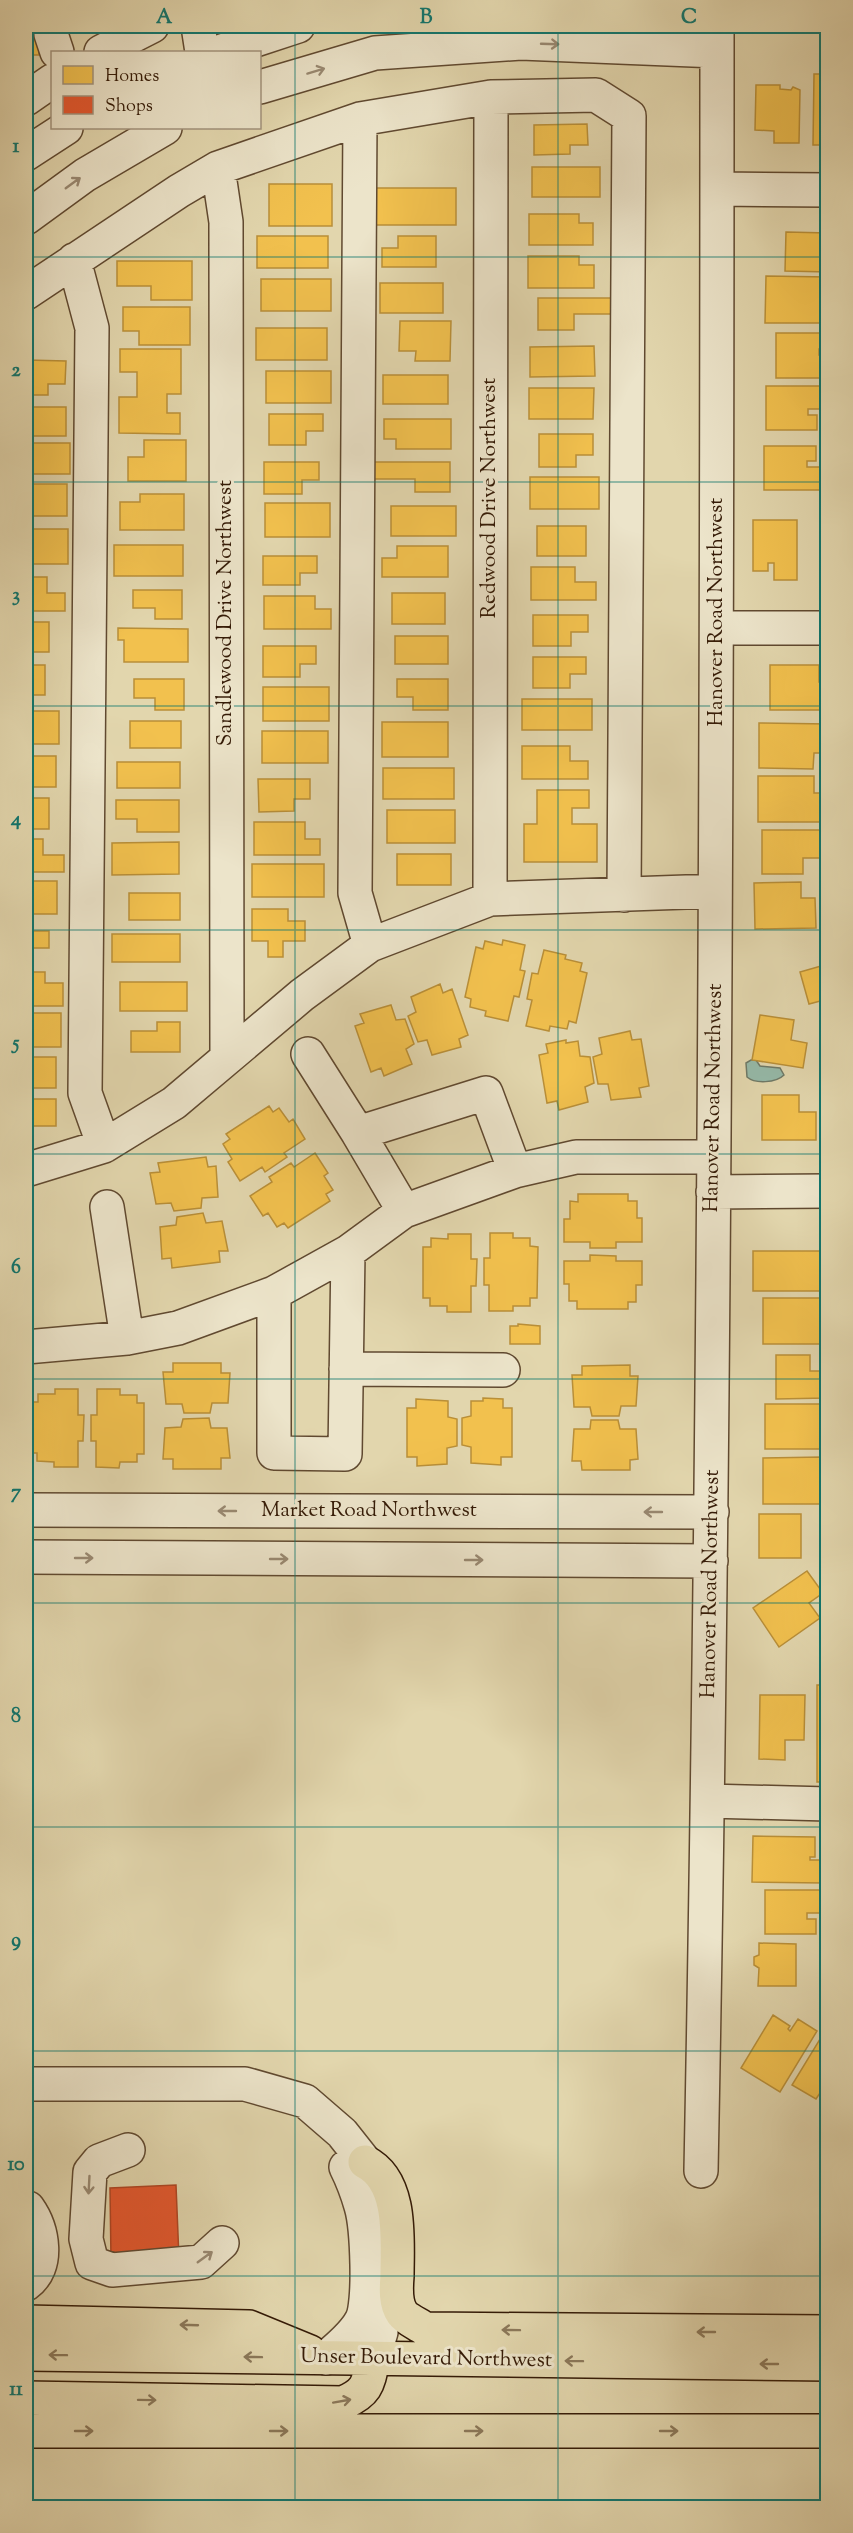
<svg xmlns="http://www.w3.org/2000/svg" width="853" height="2533" viewBox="0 0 853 2533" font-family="'Sorts Mill Goudy',serif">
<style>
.water{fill:#95b9a8;stroke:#6e7967;stroke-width:1.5}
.homes{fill:#f2c14e;stroke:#b98f38;stroke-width:1.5}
.shops{fill:#e4572e;stroke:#af4522;stroke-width:1.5}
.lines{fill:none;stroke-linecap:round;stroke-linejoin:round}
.minor-casing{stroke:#604930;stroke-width:36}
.major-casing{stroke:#341a06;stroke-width:36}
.minor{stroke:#ece4ca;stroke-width:33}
.major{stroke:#e2d6ad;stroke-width:33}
.oneway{stroke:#998972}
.oneway2{stroke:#8b785a}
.grid{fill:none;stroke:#0f766e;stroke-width:1.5;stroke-opacity:0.55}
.labels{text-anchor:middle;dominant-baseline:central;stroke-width:6;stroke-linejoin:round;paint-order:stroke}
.street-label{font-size:21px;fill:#341a06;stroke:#ece4ca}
.neatline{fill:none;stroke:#0f766e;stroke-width:2}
.grid-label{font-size:20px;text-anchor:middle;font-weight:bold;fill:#0f766e}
</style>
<rect width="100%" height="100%" fill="#e2d6ad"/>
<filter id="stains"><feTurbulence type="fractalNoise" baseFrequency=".00333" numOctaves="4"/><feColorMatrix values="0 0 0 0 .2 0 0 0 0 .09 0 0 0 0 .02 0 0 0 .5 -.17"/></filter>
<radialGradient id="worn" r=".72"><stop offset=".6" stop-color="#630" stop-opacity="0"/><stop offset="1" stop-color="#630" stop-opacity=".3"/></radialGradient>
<!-- water -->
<path class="water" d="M751,1060H756L760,1066L780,1068L784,1075C776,1083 755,1084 747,1077L746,1063Z"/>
<!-- homes -->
<path class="homes" d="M26,33H38L39,55H26Z
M814,74H828V145H813Z
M756,85H780V89L791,90L793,87L800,90L799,143H774V131L755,130Z
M587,124L588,145H570V154L534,155V125Z
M532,167H600V197H532Z
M269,184H332V226H269Z
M374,188H456V225H373Z
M529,214H579V223H593V245H529Z
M786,232L828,233V272L785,271Z
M257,236H328V268H257Z
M398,236H436V267H382V248H398Z
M528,256H579V265H594V288H528Z
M117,261H192V300H151V286H117Z
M766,276L828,277V300H823V303H827V323H765Z
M261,279H331V311H261Z
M380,283H443V313H380Z
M538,298H612V314H574V330H538Z
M123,307H190V345H139V331H123Z
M400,321H451L450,361H415L416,351H399Z
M256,328H327V360H256Z
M776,333H827V349H819V355H828V378H776Z
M594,346L595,376L530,377V347Z
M120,349H181V394H167V413H180V434L119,433V397H137V372H120Z
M26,360L66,361L65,384H48V395H26Z
M266,371H331V403H266Z
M383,375H448V404H383Z
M766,386H826V409H808V415H817V430H766Z
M529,388H594L593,419H529Z
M26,407H66V436H26Z
M269,414H323V431H306V445H269Z
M384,419H451V449H396V439H384Z
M539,434H593V455H576V467H539Z
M144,440H186V481H128V457H144Z
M26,443H70V474H26Z
M764,446H816V461H807V467H824V490H764Z
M264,462H319V480H302V494H264Z
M370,462H450V492H415V479H370Z
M530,477H599V509H530Z
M26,484H67V516H26Z
M140,494H184V530H120V502H140Z
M265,503H330V537H265Z
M391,506H456V536H391Z
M753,520H797V580H774V563H768V571H753Z
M824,520H828V580H823Z
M537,526H586V556H537Z
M26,529H68V564H26Z
M114,545H183V576H114Z
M397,546H448V577H382V558H397Z
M263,556H317V573H300V585H263Z
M531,567H575V582H596V600H531Z
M26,577H47V593H65V611H26Z
M133,590H182V619H155V608H133Z
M392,593H445V624H392Z
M264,596H315V609H331V629H264Z
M533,615H588V632H571V646H533Z
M26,622H49V652H26Z
M118,628L188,629V662H124V640H118Z
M395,636H448V664H395Z
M263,646H316V664H300V677H263Z
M533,657H586V674H570V688H533Z
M26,665H45V695H26Z
M770,665H819V682H828V710H770Z
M134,679H184V710H155V698H134Z
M397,679H448V710H413V697H397Z
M263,687H329V721H263Z
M522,699H592V730H522Z
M26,711H59V744H26Z
M130,721H181V748H130Z
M382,722H448V757H382Z
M759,723L828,724V753H814L813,769L759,768Z
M262,731H328V763H262Z
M522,746H570V761H588V779H522Z
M26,756H56V787H26Z
M117,762H180V788H117Z
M383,768H454V799H383Z
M758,776H814V793H828V822H758Z
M258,779H310V799H294V811L259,812Z
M537,790H589V808H572V824H597V862H524V824H537Z
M26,798H49V829H26Z
M116,800H179V832H137V819H116Z
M387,810H455V843H387Z
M254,822H305V839H320V855H254Z
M762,830H822V858H803V874H762Z
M26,839H43V855H64V872H26Z
M179,842V874L112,875V843Z
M397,854H451V885H397Z
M252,864H324V897H252Z
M26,881H57V914H26Z
M801,882V898H815L816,928L755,929L754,883Z
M129,893H180V920H129Z
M252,909H288V921H305V941H283V957H268V941H252Z
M26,931H49V948H33V962H26Z
M112,934H180V962H112Z
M503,940L525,945L520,970L525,971L519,997L514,996L508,1021L485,1016L486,1011L470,1007L471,999L465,997L476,947L483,949L485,941L502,945Z
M544,950L566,955L565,959L582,963L580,971L587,973L576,1023L569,1021L567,1029L550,1026L549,1031L526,1026L532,1000L527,999L532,973L538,974Z
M828,964V999L809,1004L800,972Z
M26,972H45V983H63V1006H26Z
M120,982H187V1011H120Z
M440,984L443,993L452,989L468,1035L459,1039L461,1047L432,1055L427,1040L418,1042L408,1016L416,1012L411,997Z
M391,1005L396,1020L405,1019L414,1044L406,1049L412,1064L384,1076L381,1068L371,1072L355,1026L364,1023L360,1014Z
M26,1013H61V1047H26Z
M760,1015L794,1020L791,1040L807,1043L803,1068L752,1060Z
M157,1022H180V1052H131V1031H157Z
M630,1031L632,1040L641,1039L649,1086L639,1088L641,1097L611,1100L608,1084H598L593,1057L602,1054L599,1038Z
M566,1040V1043L578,1041L580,1056L590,1057L594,1083L585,1087L588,1102L559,1110L557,1101L547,1103L539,1055L548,1053L546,1044Z
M26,1057H56V1088H26Z
M762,1095H799V1112H816V1140H762Z
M26,1099H56V1126H26Z
M269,1106L273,1112L279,1108L289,1122L293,1119L305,1139L284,1153L287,1157L265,1172L262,1167L240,1181L228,1162L232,1159L223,1144L230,1139L226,1134Z
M315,1153L328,1173L324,1176L333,1190L326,1194L330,1201L288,1228L284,1223L277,1227L268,1213L263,1216L250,1196L272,1182L269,1177L291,1163L294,1167Z
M206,1157L208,1167L216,1166L218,1197L202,1198L201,1208L174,1211L171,1203L156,1204L150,1173L160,1172L158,1163Z
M578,1194H628V1201H637V1218H642V1242H616V1248H590V1242H564V1219H570V1201L578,1202Z
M203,1213L206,1223L222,1221L228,1251H219L220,1262L172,1268L171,1258L162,1259L160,1227L176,1225L177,1217Z
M490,1233H513V1238H530V1246L538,1247L537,1298H530V1306H513V1311H489V1285H484V1258H490Z
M448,1234H471V1259H477L476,1286H471V1312H447V1306H430V1298H423V1247H431V1238L448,1239Z
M753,1251H826V1291H753Z
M590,1255L616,1256V1261H642V1285H636V1302H628V1309H577V1301H569V1284H564V1261H590Z
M763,1298H824V1344H763Z
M518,1324L540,1326V1344H510V1326H518Z
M776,1355H810V1371H825L826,1398L776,1399Z
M173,1363H221V1373H230L228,1403H212L210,1413H184L182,1404H166L163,1372H173Z
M630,1365V1376H638L636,1406H621L619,1416H592L590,1407H574L572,1375H582V1366Z
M55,1389H78V1415H84L83,1441H78V1467H54V1462L37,1461V1453H30V1402H38V1394H55Z
M97,1389H120V1395H137V1403H144V1454H137V1462H120L119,1468L96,1467V1441H91V1415H97Z
M483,1398L503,1399V1408H512V1457H501V1465L471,1463V1447L462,1445V1418L471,1416V1401H483Z
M416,1399L448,1401V1417L457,1419V1446L447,1448V1464L417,1466V1457H407V1408H416Z
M765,1404H823V1449H765Z
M209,1418L211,1428H227L230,1458H221V1469H173V1459H163L165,1428L181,1427L183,1419Z
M591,1420H618L620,1429H636L638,1459L630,1460V1470H582L581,1461H572L574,1429H590Z
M822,1457V1504H763V1458Z
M759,1514H801V1558H759Z
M807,1571L823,1593L809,1603L820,1618L779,1647L753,1608Z
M817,1685H828V1782H817Z
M760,1695H805L804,1740H785V1760L759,1759Z
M753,1836L815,1837V1857H810V1860H824V1883L752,1882Z
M765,1890H824V1913H807V1919H816V1934H765Z
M759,1943L796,1944V1986H758L759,1968L754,1965V1957L759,1955Z
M773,2015L790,2026L788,2029L790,2031L798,2019L817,2031L780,2092L741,2068Z
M828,2026V2085L826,2084L816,2099L792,2085Z"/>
<!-- shops -->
<path class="shops" d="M176,2185L179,2259L111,2260L110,2188Z"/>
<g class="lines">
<!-- minor casing -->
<g class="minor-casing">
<path id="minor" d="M51,26V34L57,52
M198,26L202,52
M101,52L152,26
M219,52L298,26
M260,87L375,53L521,43L717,51
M26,99L52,81
M360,119L355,893L370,945
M26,154L66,128
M218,168L226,222L227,1058
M718,189L828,190
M26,218L85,175L165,128
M74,260L92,328L85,1093L104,1146
M26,293L179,191L218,168L360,119L491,97L596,95L629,116L624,895
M717,628H828
M490,899L491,97
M308,1054L358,1133L404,1211
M358,1133L486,1093L515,1171
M26,1170L104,1146L174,1103L302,995L370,945L490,899L715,891
M713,1192L828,1191
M107,1207L127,1338
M274,1293V1453L345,1454L348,1252
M26,1347L127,1338L178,1328L274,1293L348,1252L404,1211L515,1171L576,1157H713
M346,1369L503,1370
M26,1510L712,1512
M26,1557L711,1561
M708,1801L828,1804
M26,2084H245L305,2101L342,2133L365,2162L374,2188
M128,2150L99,2161L90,2172L86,2239L92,2263L112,2270L201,2262L222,2243
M701,2171C715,1456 717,741 717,26
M26,2284C50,2267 43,2229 28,2208
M326,2358C338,2347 353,2336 361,2321C371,2305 367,2226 361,2206C357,2192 352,2179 346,2167
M373,2359L381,2332V2260"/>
</g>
<!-- major casing -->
<g class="major-casing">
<path id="major" d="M365,2162C403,2181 397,2240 397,2276C396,2288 395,2303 402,2313C406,2319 418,2324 425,2329L828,2332
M26,2322L249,2327L310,2352
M26,2354L828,2364
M26,2398L343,2403C368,2392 368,2384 373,2359
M26,2431H828"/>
</g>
<!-- minor -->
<use href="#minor" class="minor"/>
<!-- major -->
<use href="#major" class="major"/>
</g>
<!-- one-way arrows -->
<defs><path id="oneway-shaft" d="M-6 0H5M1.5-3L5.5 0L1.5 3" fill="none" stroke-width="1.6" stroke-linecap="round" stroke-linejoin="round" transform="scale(1.5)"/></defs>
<g class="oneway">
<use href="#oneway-shaft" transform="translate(550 44) rotate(2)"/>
<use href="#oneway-shaft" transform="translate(316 71) rotate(-17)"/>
<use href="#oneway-shaft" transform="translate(73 183) rotate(-36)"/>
<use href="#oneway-shaft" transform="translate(227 1511) rotate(-180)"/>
<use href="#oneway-shaft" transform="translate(653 1512) rotate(-180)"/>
<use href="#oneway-shaft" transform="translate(84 1558)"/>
<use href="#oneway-shaft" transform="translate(279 1559)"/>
<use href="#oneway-shaft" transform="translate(474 1560)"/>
<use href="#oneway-shaft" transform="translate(89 2185) rotate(93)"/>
<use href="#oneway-shaft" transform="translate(205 2257) rotate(-36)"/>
</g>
<g class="oneway2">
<use href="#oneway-shaft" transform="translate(189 2325) rotate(-178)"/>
<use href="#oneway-shaft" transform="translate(511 2330) rotate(-179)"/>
<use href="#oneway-shaft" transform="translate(706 2332) rotate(-180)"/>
<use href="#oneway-shaft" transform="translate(58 2355) rotate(-179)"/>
<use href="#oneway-shaft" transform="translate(253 2357) rotate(-179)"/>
<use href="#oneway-shaft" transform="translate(574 2361) rotate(-179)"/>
<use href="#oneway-shaft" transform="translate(769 2364) rotate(-180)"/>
<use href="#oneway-shaft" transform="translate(147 2400) rotate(1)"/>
<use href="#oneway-shaft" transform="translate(342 2401) rotate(-10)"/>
<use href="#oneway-shaft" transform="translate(84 2431)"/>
<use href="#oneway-shaft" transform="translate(279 2431)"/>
<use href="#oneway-shaft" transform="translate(474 2431)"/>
<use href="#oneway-shaft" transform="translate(669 2431)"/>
</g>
<!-- grid -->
<path class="grid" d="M295,26V2508M558,26V2508M26,257H828M26,482H828M26,706H828M26,930H828M26,1154H828M26,1379H828M26,1603H828M26,1827H828M26,2051H828M26,2276H828"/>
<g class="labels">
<!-- street labels -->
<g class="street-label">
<text transform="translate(490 498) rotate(-90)">Redwood Drive Northwest</text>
<text transform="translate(717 612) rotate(-90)">Hanover Road Northwest</text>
<text transform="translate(226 613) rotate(-90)">Sandlewood Drive Northwest</text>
<text transform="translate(714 1098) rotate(-89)">Hanover Road Northwest</text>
<text x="369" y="1511">Market Road Northwest</text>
<text transform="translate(711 1584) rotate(-89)">Hanover Road Northwest</text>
<text transform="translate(426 2359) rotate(1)">Unser Boulevard Northwest</text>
</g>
</g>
<!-- margin -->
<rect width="853" height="2533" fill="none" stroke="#e2d6ad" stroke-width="66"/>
<!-- legend -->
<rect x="51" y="51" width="210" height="78" fill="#ece4ca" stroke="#a2937c" stroke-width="1.5"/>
<rect x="63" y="66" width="30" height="18" fill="#f2c14e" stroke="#a2937c" stroke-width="1.5"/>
<text x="105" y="81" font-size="18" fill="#341a06">Homes</text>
<rect x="63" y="96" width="30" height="18" fill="#e4572e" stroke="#a2937c" stroke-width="1.5"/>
<text x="105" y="111" font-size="18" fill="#341a06">Shops</text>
<rect x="33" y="33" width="787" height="2467" class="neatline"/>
<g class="grid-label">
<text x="164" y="23">A</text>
<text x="426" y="23">B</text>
<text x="689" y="23">C</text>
<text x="16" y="152">1</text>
<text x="16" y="376">2</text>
<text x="16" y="601">3</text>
<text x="16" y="825">4</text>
<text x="16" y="1049">5</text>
<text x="16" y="1273">6</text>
<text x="16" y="1498">7</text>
<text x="16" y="1722">8</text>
<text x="16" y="1946">9</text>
<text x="16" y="2170">10</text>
<text x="16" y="2395">11</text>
</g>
<rect width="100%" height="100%" filter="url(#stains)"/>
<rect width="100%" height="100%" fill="url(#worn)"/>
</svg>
